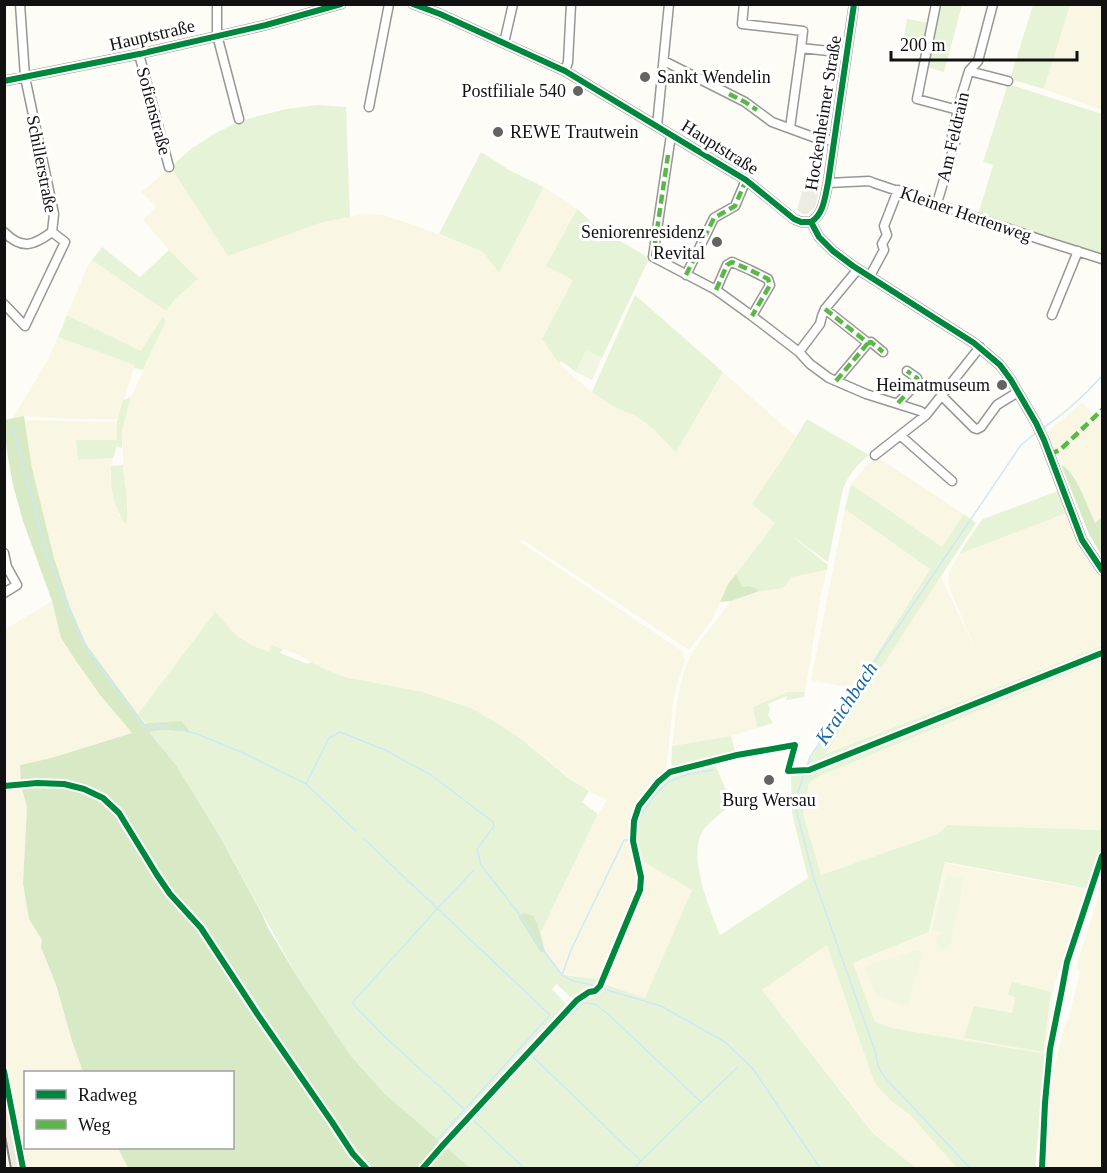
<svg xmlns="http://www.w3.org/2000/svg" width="1107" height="1173" viewBox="0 0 1107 1173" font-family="Georgia,serif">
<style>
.farmland{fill:#f9f7e4}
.green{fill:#e7f3d7}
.forest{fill:#d8eac5}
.pitch{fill:#f0f6e1}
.plaza{fill:#edebe2}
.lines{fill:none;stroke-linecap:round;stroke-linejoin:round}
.stream{stroke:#cde8f7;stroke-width:1.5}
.minor-casing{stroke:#979795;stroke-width:11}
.major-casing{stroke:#858482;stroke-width:14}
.minor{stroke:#fffffe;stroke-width:8}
.major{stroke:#ede9dc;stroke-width:10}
.quiet{stroke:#58b947;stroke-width:4.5;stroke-dasharray:9 4.5;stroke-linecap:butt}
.cycleway-casing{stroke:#fff;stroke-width:10}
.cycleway{stroke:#00873e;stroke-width:6}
.poi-dot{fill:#646362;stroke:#fff;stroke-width:2}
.labels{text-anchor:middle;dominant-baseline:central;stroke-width:6;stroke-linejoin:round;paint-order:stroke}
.street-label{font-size:18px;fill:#111;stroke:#fff}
.poi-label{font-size:18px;fill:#111;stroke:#fff;text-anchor:end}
.water-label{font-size:20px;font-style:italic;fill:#1768a6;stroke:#fff}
</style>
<rect width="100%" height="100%" fill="#fdfcf7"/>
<!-- farmland -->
<path class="farmland" d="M1070,5H1102V110L1044,89Z
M171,167L286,234L323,222L364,214L384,215L422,228L483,252L499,273L544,187L577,209L547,265L574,279L542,339L559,364L592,392L612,406L636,416L644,423L654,430L676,451L723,372L796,437L782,460L775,523L728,584L712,620L689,650L523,540L520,542L682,651L685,661L678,680L673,703L666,773L641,800L636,809L630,832L631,846L637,861L640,885L621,926L601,979L568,975H563L545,951L540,934L598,814L607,800L583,788L516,735L473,709L423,692L345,677L329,671L298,655L273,645L269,653L251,645L237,636L214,612V615L138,714L86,644L70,607L54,558L32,468L25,420L117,422V440H77L78,460L113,458L110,476L116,506L119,515L126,523L128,505L124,485L122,430L131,397L166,321L163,316L141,351L67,315L88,265L92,260L166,311L175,299L197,280L169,250L143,220L156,207L141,192Z
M58,337L135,365L118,419H72L24,416L12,419L48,360Z
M1082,403L1097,419L1102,414V555L1047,432Z
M877,457L964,514L942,547L851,484L867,465Z
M845,509L930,568L854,689L811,680Z
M1067,513L1073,529L1090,563L1102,577V646L993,689L824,754L941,577L976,651L951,592L948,580L950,570L959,554Z
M827,570L821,595L805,692H787L753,707L757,728L731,736L672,746L678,696L684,671L692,652L731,601L757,592L783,588L791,577Z
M52,601L61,638L76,661L100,695L132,733L51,758L20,765L21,786L27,807L23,884L29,919L42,940L72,1041L83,1072H26V1148H118L128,1168H25L4,1055V630Z
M1102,660V830L947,825L938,834L821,875L803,813L809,783L817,777Z
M641,860L693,889L645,998L604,984L641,894L643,883Z
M945,863L1085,889L1056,980L1053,992L1047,1054L892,1028L875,1022L853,963L930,932Z
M1102,876V1168H1047L1048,1120L1053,1073L1065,1024L1068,1021L1080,972L1076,966L1098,899Z
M827,944L874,1082L890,1100L910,1115L957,1168H916L874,1133L762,990Z"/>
<!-- green -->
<path class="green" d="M939,5H962L944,72L927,67Z
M1033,5H1070L1044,89L1010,79Z
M907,19L930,23L926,40L904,36Z
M1008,84L1102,114V256L978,215L993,165L983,162Z
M317,105L346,107L350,217L323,222L228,256L171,167L191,149L212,135L240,121L286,109Z
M481,152L509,170L544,187L499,273L483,252L439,234Z
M577,209L584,215L596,227L646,256L648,261L602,358L586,351L576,372L561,361L559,364L542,339L573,280L546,266Z
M102,247L140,277L169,250L198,279L175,299L166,311L92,260Z
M635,295L723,372L676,452L654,430L636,416L612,406L592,392Z
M67,315L141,351L163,316L166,321L143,370L134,368V365L58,337Z
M131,397L122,430V448L117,446L113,458L78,460L76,440H117V422L123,400Z
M807,419L869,455C857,465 848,475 843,489L828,562L792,536L828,565L827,570L792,577L783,588L757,592V589L749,586L742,587L736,574L775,523L752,504L782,460Z
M123,465C124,485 130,504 126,524C113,507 110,486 111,466Z
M851,484L942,547L964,514L976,523L825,754L993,689L1102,646V660L817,777L809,783L803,813L821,875L938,834L947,825L1102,830V846L1090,889L945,862L929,932L853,963L875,1022L892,1028L1047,1054L1036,1156V1168H957L910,1115L890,1100L874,1082L827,945L762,990L873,1133L916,1168H470L446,1149L576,1006C588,997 595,996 604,984L645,998L692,890L641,860C639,852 635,845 634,837C630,810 652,790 671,775L672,746L731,736L737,759L715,764L732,804C723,812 711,820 704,829C686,854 710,909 720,935L808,878L792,813L791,774L794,770L804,769L930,569L845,509Z
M1058,491L1067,513L959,554L980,522L983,519Z
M214,611L237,636L251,645L269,652L272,645L283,649L280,653L308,664L311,662L329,671L345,677L423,692L473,709L516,735L570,779L589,791L582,802L598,814L540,934L538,925L518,917L541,953L545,951L563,975L601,979L595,988L584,991L571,998L557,984L552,989L566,1004L440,1143L385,1094L351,1056L298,978L219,835L176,765L149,732L163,730L189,732L146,724L138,714L213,615Z
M787,692H805L804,697L786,700L787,696L768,704L770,709L768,715L773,723L757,728L753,707Z
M1012,982L1051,992L1043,1052L964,1038L974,1006L1012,1013L1015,997L1008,995Z"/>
<!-- forest -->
<path class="forest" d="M24,416L32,468L54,558L70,607L86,644L145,724L150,723L182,721L190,732L163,730L149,732L176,765L219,835L262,914L268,928L298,978L351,1056L385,1094L470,1168H128L118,1148H232V1072H83L72,1041L56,985L41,947L42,940L29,919L23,884L27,807L21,786L20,765L51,758L132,733L100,695L76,661L61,638L52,601L23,521L13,485L8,458L5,436V420Z
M1061,465C1076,471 1088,508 1095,523L1102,517V556L1089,534Z
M736,574L742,587L749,586L758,589L757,592L731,601L720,602L728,584Z
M524,913L533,916L538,925L545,951L541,953L518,917Z"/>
<!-- pitch -->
<path class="pitch" d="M586,350L602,358L592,380L576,372Z
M947,875L964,879L952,936L948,935L951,937L952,942L945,949L938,947L936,943L938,935L944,933L932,930Z
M918,950L923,951L908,1006L880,997L874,992L864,966Z"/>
<!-- plaza -->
<path class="plaza" d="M804,185L820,188L815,207L808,214H803L797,210Z"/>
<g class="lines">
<!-- stream -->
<path class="stream" d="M13,427L48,558L84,645L146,729L161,726L180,729L197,734L243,753L306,784
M1043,428C1066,413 1084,396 1102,376
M356,831L306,784L329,738L340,732L385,750L431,775L493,822L494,826L477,849L481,865L523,919L535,939L562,975
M637,837L639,819L652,798L668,782L689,774L713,770
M363,838L550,1015L437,1140
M593,985L573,981L562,975L571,950L624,840H628
M604,989L661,1006L725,1042L753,1069L820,1168
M702,1101L738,1067
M464,1109L385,1037L352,1003L437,909L473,871
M524,1168L473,1120L531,1055L582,1003L595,1004L608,1014L701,1102L641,1161L531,1055
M635,1168L640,1162
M970,1168L895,1088C883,1076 878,1072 876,1054L814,879L796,809V798L810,757L1021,445L1037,432"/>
<!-- minor casing -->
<g class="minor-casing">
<path id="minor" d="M217,4V35L239,119
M413,4L440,14L565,71L746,180L794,219L801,222H811
M744,4L742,24L803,31L801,48
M936,4L917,99L958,110
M504,43L513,4
M139,54L169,167
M664,61L745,102L772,122L813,137L834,141
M565,71L568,62L571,4
M969,71L1008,81
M4,81L139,54L266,25L341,4
M369,107L389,4
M657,126L669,4
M790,128L801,48L847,53
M671,135L653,257L716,290L752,316L799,352L810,364L829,378L866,394L920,411L926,415
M828,183L869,181L874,183L1042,240L1102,259
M937,203L955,143L952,135L962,94L969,71L978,61L993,4
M811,222L819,237L833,251L853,266L974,343L1000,365L1011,380L1036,423L1044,440L1082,540L1102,570
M811,222C824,214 825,196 828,183L854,4
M4,232C22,250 33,246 52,232L54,214L25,77L20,4
M686,275L714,218L735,206L746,180
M870,276L884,250L882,244L887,235L884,226L898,190
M716,290L727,265L732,262L750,270L768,279L770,285L752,316
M4,304L25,326L65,242L52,232
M825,309L868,343L871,342L883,352
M1052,315L1078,251
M799,352L820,324L822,316L825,309L858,269
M836,381L868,343
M942,396L974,428L977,429L981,427L997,405L1018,392
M898,403L918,382L917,378L907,371
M901,436L952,481
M875,455L926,415L980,347
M4,553L7,567L17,585L4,593"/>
</g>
<!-- major casing -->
<g class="major-casing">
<path id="major" d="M4,1097L17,1168"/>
</g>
<!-- minor -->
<use href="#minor" class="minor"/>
<!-- major -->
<use href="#major" class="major"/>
<!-- quiet -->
<path class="quiet" d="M729,94L745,102L757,110
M653,257L668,155
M686,275L714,218L735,206L746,180
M716,290L727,265L732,262L750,270L768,279L770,285L752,316
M825,309L868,343L871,342L883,352
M836,381L868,343
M898,403L918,382L917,378L907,371
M1050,454L1060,450L1102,410"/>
<!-- cycleway casing -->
<g class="cycleway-casing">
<path id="cycleway" d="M413,4L440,14L565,71L746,180L794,219L801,222H811
M4,81L139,54L266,25L341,4
M811,222L819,237L833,251L853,266L974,343L1000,365L1011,380L1036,423L1044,440L1082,540L1102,570
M811,222C824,214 825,196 828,183L854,4
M4,786L37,783L64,784L84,789L103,798L119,813L157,875L170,894L201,928L258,1015L332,1122L353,1154L366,1168
M4,1071L23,1168
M423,1168L443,1145L577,1000L589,992L595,991L600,986L640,890L641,877L633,841L634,821L639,806L658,782L670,772L737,755L795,745L788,771L809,770L1102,653
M1042,1168L1045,1103L1050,1049L1062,989L1067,962L1102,856"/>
</g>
<!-- cycleway -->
<use href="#cycleway" class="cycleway"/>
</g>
<!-- markers -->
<g class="poi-dot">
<circle cx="645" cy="77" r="6"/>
<circle cx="578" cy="91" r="6"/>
<circle cx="498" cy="132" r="6"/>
<circle cx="717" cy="242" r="6"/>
<circle cx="1002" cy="385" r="6"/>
<circle cx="769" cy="780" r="6"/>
</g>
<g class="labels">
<!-- street labels -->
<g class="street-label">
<text transform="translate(152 35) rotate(-13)">Hauptstraße</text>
<text transform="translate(154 111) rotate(75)">Sofienstraße</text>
<text transform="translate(823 113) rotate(-81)">Hockenheimer Straße</text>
<text transform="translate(953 137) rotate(-77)">Am Feldrain</text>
<text transform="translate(720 147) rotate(32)">Hauptstraße</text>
<text transform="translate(42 164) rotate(79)">Schillerstraße</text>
<text transform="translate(966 214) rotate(19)">Kleiner Hertenweg</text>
</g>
<!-- poi labels -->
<g class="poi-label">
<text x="657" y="77" text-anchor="start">Sankt Wendelin</text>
<text x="566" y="91">Postfiliale 540</text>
<text x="510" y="132" text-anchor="start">REWE Trautwein</text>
<text x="705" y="232">Seniorenresidenz<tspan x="705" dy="21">Revital</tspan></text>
<text x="990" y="385">Heimatmuseum</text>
<text x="769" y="800" text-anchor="middle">Burg Wersau</text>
</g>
<!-- water labels -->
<g class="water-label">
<text transform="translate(846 703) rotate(-56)">Kraichbach</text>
</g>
</g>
<!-- border -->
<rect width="1107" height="1173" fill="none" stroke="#111111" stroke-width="12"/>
<!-- legend -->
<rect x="24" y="1071" width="210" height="78" fill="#ffffff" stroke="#a0a0a0" stroke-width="1.5"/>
<rect x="36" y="1090" width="30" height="9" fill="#00873e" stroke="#a0a0a0" stroke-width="1.5"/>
<text x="78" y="1101" font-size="18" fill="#111111">Radweg</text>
<rect x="36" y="1120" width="30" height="9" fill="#58b947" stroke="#a0a0a0" stroke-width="1.5"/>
<text x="78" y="1131" font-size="18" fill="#111111">Weg</text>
<!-- scale -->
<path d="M891 51v9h186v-9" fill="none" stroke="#111111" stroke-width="3"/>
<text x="900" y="51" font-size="18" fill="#111111" stroke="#ffffff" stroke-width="4.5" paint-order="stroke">200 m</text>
</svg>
